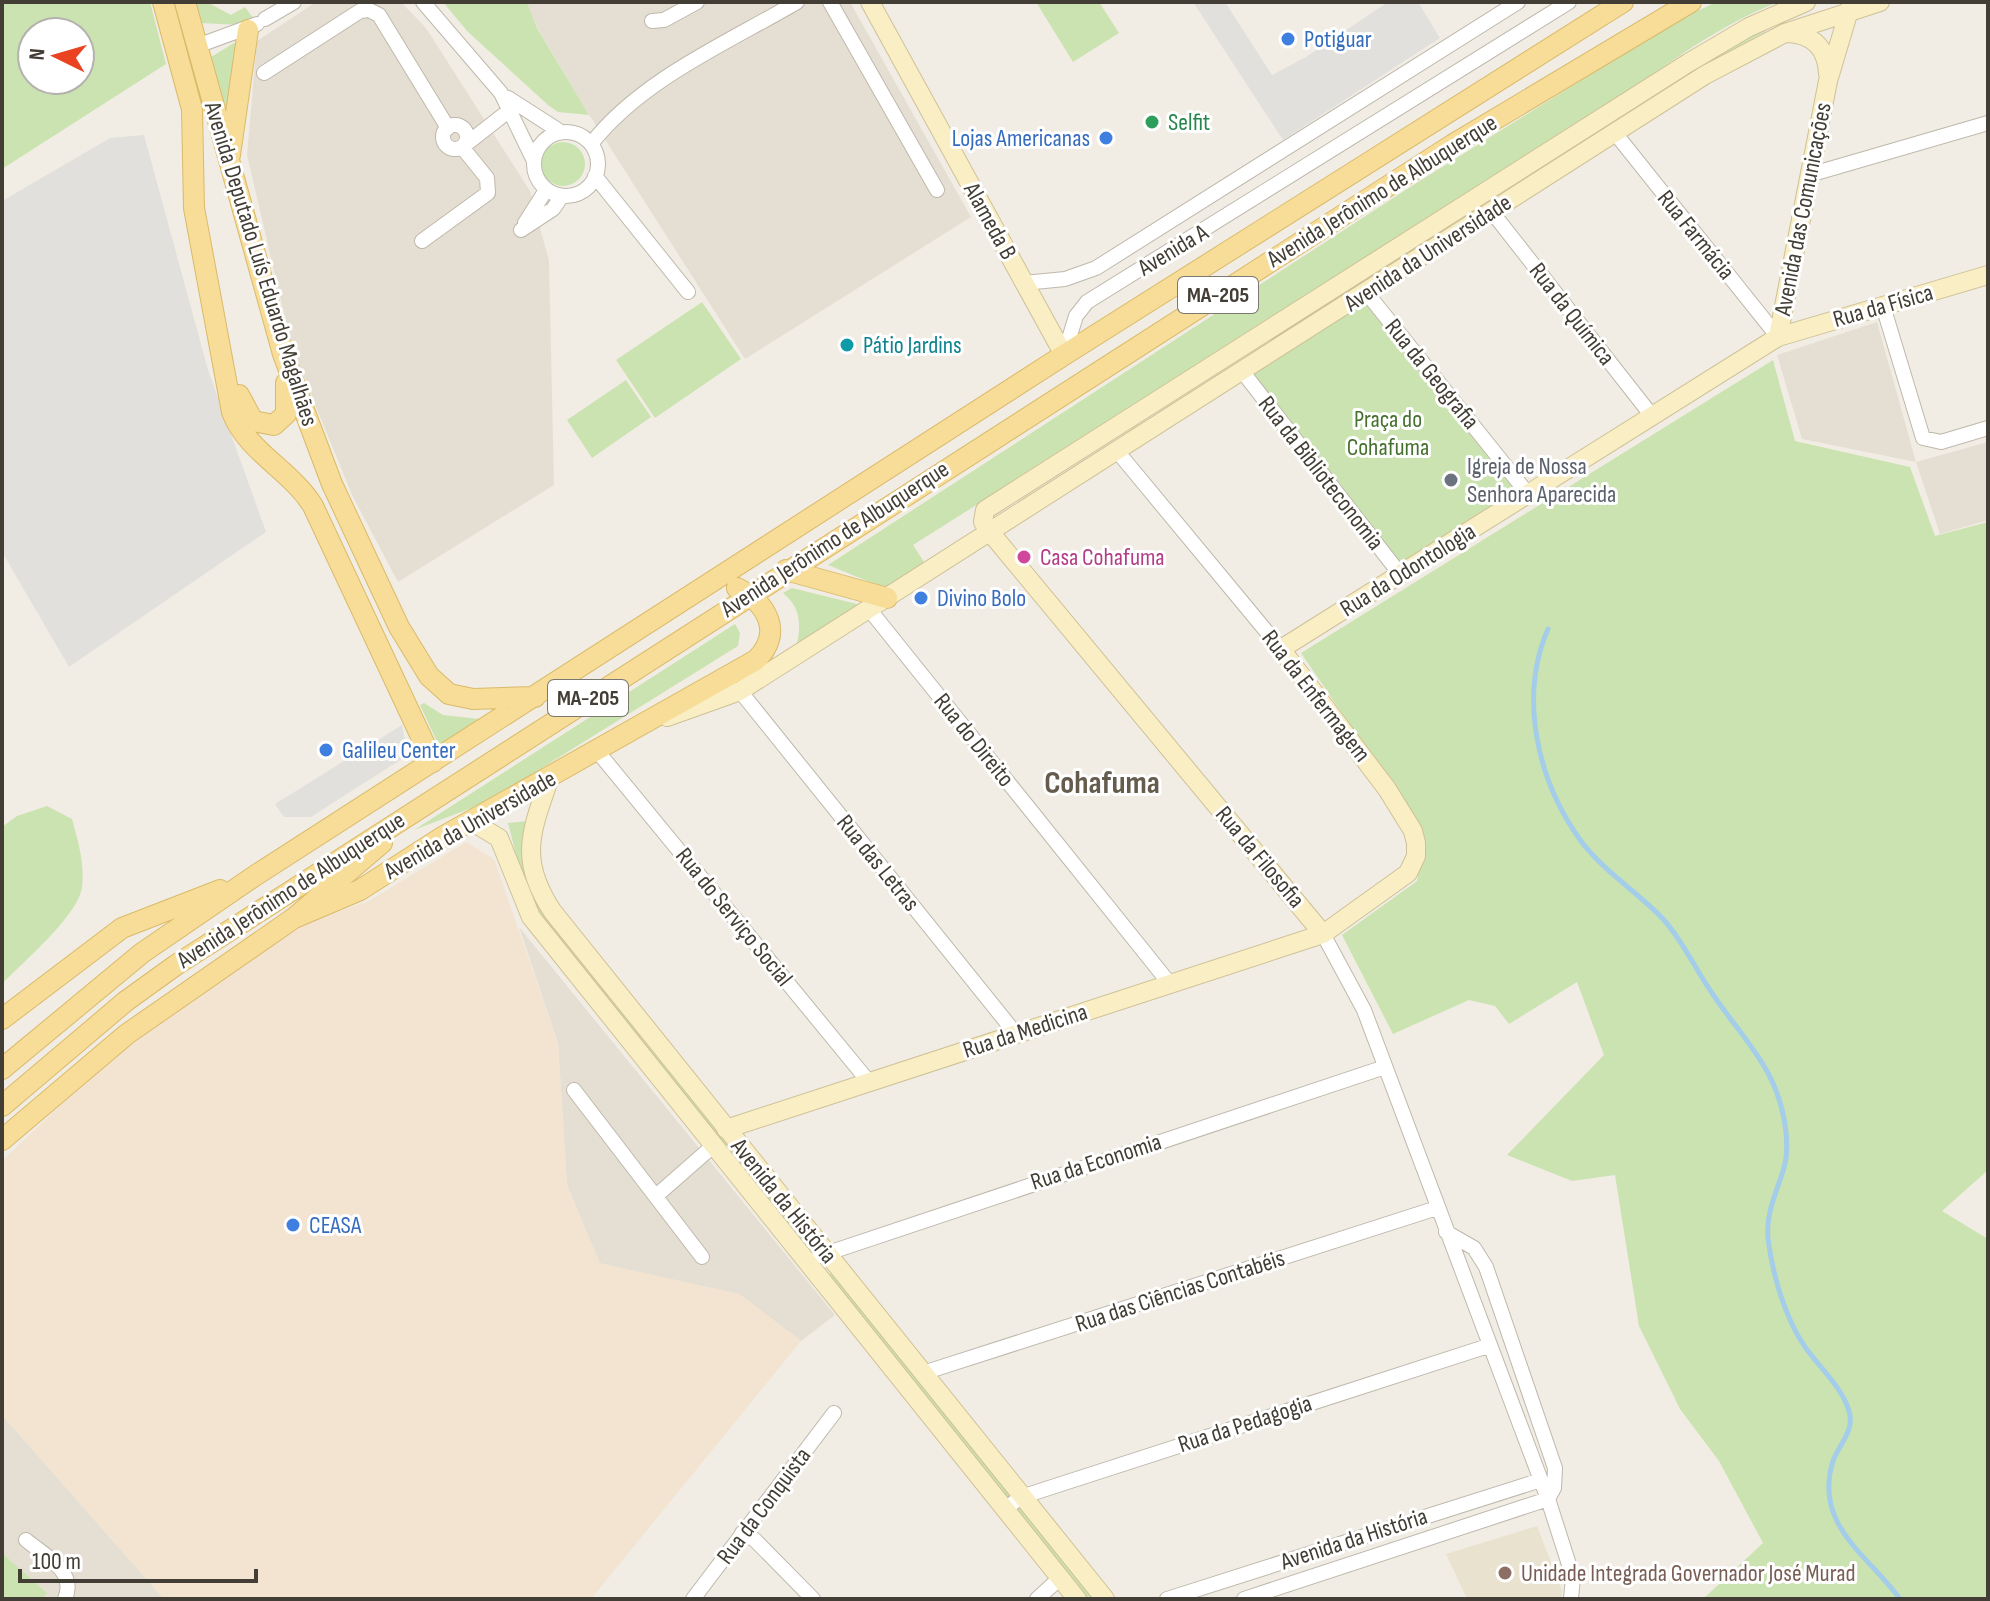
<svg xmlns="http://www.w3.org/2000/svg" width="1990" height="1601" viewBox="0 0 1990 1601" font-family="'Sofia Sans Condensed',sans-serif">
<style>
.residential{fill:#e5dfd3}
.commercial{fill:#f2e4d1}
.education{fill:#e9e2cf}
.green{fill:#cbe3b0;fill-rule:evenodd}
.parking{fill:#e2e0dd}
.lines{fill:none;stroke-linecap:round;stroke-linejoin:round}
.stream{stroke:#a4cdea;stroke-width:5}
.street-casing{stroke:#bfb8ab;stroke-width:16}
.secondary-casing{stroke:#cec197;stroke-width:20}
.primary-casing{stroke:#daba69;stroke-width:22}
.street{stroke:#fff;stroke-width:14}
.secondary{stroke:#faeec5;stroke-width:18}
.primary{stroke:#f7dd98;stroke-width:20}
.shop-dot{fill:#3f7fe0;stroke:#fff;stroke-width:3}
.leisure-dot{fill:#2e9e5b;stroke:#fff;stroke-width:3}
.culture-dot{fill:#0f9aa8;stroke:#fff;stroke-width:3}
.worship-dot{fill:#6b7280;stroke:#fff;stroke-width:3}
.hotel-dot{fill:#d1479c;stroke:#fff;stroke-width:3}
.education-dot{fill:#8d6e63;stroke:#fff;stroke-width:3}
.labels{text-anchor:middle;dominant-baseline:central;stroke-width:6;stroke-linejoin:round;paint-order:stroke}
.shield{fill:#fff;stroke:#7b7872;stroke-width:2}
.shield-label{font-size:22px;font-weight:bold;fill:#433e35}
.shop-label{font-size:24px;fill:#366cbe;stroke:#fff;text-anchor:start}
.leisure-label{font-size:24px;fill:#27864d;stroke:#fff;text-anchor:start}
.street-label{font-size:24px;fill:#433e35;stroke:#fff}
.culture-label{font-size:24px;fill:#0d838f;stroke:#fff;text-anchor:start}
.park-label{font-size:24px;fill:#45702d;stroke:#fff}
.worship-label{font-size:24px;fill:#5b616d;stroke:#fff;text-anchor:start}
.hotel-label{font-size:24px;fill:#b23c85;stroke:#fff;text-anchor:start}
.education-label{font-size:24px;fill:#785e54;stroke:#fff;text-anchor:start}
.district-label{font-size:32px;font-weight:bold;fill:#655c4d;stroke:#fff}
</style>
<rect width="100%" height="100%" fill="#f1ede5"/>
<!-- residential -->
<path class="residential" d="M316,2H401L426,28L530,191L549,261L554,485L398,582L352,495L292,348L247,155L257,41Z
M527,2H850L971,217L745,359L583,105L537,27Z
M1877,322L1916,462L1988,442V520L1940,534L1916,462L1802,439L1777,355Z
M519,927L835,1315L801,1341L739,1294L600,1264L567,1185L558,1043Z
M2,1415L164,1599H2Z"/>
<!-- commercial -->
<path class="commercial" d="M466,842L494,859L558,1043L567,1185L600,1263L739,1294L801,1341L591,1599H164L2,1415V1161L111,1057L301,924L369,901Z"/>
<!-- education -->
<path class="education" d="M1537,1526L1562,1591L1561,1599H1467L1446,1554Z"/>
<!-- green -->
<path class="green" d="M2,2H150L166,64L2,169ZM32,32H80V80H32Z
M195,2H207L231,15L245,7L254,19L241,25L201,23Z
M443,2H527L537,28L589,115L558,112L548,105L468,32Z
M1036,2H1099L1119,33L1073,62Z
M1716,2H1778C1711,28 1652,76 1592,116L913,545L926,565L887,589L828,565L1418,182L1675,22Z
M1765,25L1766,31L1718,58L1325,308L1331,297Z
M234,43L238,45L230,129L211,57Z
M541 164a22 22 0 1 1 44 0a22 22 0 1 1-44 0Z
M1374,291L1528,496L1403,576L1249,371Z
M702,302L741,359L655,418L616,360Z
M1773,360L1795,441L1910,467L1935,536L1988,522V1170L1942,1211L1988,1239V1599H1703L1763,1543L1719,1461L1680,1409L1639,1326L1615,1175L1572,1181L1507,1155L1604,1055L1577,982L1509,1024L1495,1006L1469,1000L1393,1034L1342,935L1417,881L1424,845L1413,817L1301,653Z
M626,380L651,417L592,458L567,420Z
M792,588L861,605L796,648C801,627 802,608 783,593Z
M735,624L740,633L738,646L487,802L414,830Z
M424,703L443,715L479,719L439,746L420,705Z
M47,806L72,819C78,841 85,864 82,887C79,915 22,963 2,984V827L17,816Z
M528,821L526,872L806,1240V1245L802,1246L552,933L525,889L508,823Z
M831,1273L836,1274L1095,1599H1083L828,1275Z
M4,1555L47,1593L42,1599H6L2,1595Z"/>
<!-- parking -->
<path class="parking" d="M1193,2H1225L1272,75L1306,57L1388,2H1418L1440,38L1283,140Z
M144,135L208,370L266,532L69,667L2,552V201L110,138Z
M402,725L408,755L311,817H284L275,804Z"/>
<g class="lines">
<!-- stream -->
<path class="stream" d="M1548,629C1518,698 1538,782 1581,841C1604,872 1638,892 1664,920C1685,944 1696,971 1714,996C1732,1023 1754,1046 1769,1075C1783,1102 1793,1145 1782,1174C1775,1196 1766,1214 1768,1238C1772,1273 1785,1318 1805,1347C1819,1367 1842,1387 1849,1411C1855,1431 1839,1444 1833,1461C1813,1525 1868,1555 1900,1599"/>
<!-- street casing -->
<g class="street-casing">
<path id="street" d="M423,2L501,93L534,161
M830,2L937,190
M265,19L294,2
M652,21L664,20L697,2
M197,46L257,24
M264,73L360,11L369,10L379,15L448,128
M508,98L561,132
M443 137a12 12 0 1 1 24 0a12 12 0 1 1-24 0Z
M534 164a32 32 0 1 1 64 0a32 32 0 1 1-64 0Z
M1615,133L1778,337
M591,144C642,79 727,43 797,2
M465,145L511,109
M1809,175L1988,123
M595,176L688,292
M1492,212L1652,416
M525,223L546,190
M521,230L553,209L562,196
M422,241L488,193L487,178L462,147
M1024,283L1065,279L1096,268L1518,2
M1366,292L1528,494
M1883,306L1923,438L1941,442L1988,428
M1064,355L1076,316L1087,302L1569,2
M1242,371L1400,574
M1117,451L1281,649
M869,609L1170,984
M740,691L1016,1034
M598,752L869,1082
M1323,934L1364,1010L1548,1499L1573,1577L1571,1599
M574,1090L702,1257
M656,1196L713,1146
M1446,1232L1474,1248L1486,1267L1555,1468L1554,1488L1548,1499
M819,1256L1385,1067
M923,1373L1437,1208
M1005,1509L1021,1497L1488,1346
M742,1533L755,1540L813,1599
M26,1540C45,1556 77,1571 65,1599
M693,1599L834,1413
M1037,1599L1060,1578
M1167,1599L1541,1480
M1244,1599L1548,1499"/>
</g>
<!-- secondary casing -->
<g class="secondary-casing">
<path id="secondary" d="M870,2L1064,355
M1787,33C1813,34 1827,48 1828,74
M1778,337L1828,81L1851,4
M667,717L740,691L1705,75L1785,33L1880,2
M549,780C530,834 519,861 553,912L1105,1599
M471,821L499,838L531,917L1077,1599
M1323,934L990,532L983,522L985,510L1688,63L1749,27L1806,2
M726,1129L1323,934L1408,873L1416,856V843L1413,831L1387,789L1281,649L1778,337L1988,275"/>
</g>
<!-- primary casing -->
<g class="primary-casing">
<path id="primary" d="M163,2L192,109L194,208L232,412C247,452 291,470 313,506L433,762
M185,2L283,354L332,484L399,627L429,676L449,694L473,699L535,697
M230,155L248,30
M239,395L253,421L274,425L286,414V383
M786,570L887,598
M294,918L360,890L444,836L756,660C784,633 767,603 737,588
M2,1019L122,928L220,890
M2,1069L142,953L256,875L1064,355L1623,2
M2,1106L126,1001L176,965L1452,145L1691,2
M2,1140L127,1034L294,918L382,843"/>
</g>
<!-- street -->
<use href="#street" class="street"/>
<!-- secondary -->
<use href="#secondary" class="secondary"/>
<!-- primary -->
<use href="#primary" class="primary"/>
</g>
<!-- markers -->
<g class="shop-dot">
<circle cx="1288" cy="39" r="8"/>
<circle cx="1106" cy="138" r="8"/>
<circle cx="921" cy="598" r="8"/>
<circle cx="326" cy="750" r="8"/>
<circle cx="293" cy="1225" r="8"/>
</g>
<circle class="leisure-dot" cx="1152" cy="122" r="8"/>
<circle class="culture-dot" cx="847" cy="345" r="8"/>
<circle class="worship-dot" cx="1451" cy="480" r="8"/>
<circle class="hotel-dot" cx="1024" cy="557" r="8"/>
<circle class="education-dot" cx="1505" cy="1573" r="8"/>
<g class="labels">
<!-- shield labels -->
<g class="shield">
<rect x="1178" y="277" width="80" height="36" rx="6"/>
<rect x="548" y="680" width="80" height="36" rx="6"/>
</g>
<g class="shield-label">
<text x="1218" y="295">MA-205</text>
<text x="588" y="698">MA-205</text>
</g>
<!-- shop labels -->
<g class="shop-label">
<text x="1304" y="39">Potiguar</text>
<text x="1090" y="138" text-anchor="end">Lojas Americanas</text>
<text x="937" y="598">Divino Bolo</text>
<text x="342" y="750">Galileu Center</text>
<text x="309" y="1225">CEASA</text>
</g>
<!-- leisure labels -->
<g class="leisure-label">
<text x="1168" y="122">Selfit</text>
</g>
<!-- street labels -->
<g class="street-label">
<text transform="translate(1382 191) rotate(-32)">Avenida Jerônimo de Albuquerque</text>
<text transform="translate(1803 209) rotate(-79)">Avenida das Comunicações</text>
<text transform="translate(990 221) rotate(61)">Alameda B</text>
<text transform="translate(1696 235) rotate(51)">Rua Farmácia</text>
<text transform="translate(1173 250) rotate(-31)">Avenida A</text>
<text transform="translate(1428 253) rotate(-33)">Avenida da Universidade</text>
<text transform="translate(261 264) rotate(73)">Avenida Deputado Luís Eduardo Magalhães</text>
<text transform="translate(1883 306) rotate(-16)">Rua da Física</text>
<text transform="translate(1572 314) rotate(52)">Rua da Química</text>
<text transform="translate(1432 374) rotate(51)">Rua da Geografia</text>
<text transform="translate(1321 473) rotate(52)">Rua da Biblioteconomia</text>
<text transform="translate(835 539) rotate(-33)">Avenida Jerônimo de Albuquerque</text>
<text transform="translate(1408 570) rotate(-32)">Rua da Odontologia</text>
<text transform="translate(1316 696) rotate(52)">Rua da Enfermagem</text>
<text transform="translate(974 740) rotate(51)">Rua do Direito</text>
<text transform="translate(470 825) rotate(-30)">Avenida da Universidade</text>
<text transform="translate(1260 857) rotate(50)">Rua da Filosofia</text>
<text transform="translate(878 863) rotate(51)">Rua das Letras</text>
<text transform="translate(291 890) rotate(-33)">Avenida Jerônimo de Albuquerque</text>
<text transform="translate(734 917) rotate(51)">Rua do Serviço Social</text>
<text transform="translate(1025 1031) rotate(-18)">Rua da Medicina</text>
<text transform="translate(1096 1162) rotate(-18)">Rua da Economia</text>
<text transform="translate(784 1201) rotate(51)">Avenida da História</text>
<text transform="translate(1180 1291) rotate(-18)">Rua das Ciências Contabéis</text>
<text transform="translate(1245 1424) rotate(-18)">Rua da Pedagogia</text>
<text transform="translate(764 1506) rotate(-53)">Rua da Conquista</text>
<text transform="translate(1354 1539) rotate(-18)">Avenida da História</text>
</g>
<!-- culture labels -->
<g class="culture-label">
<text x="863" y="345">Pátio Jardins</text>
</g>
<!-- park labels -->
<g class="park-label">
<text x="1388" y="419">Praça do<tspan x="1388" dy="28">Cohafuma</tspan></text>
</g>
<!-- worship labels -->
<g class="worship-label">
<text x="1467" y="466">Igreja de Nossa<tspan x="1467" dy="28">Senhora Aparecida</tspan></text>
</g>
<!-- hotel labels -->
<g class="hotel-label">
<text x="1040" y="557">Casa Cohafuma</text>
</g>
<!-- education labels -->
<g class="education-label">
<text x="1521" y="1573">Unidade Integrada Governador José Murad</text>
</g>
<!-- district labels -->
<g class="district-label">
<text x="1102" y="783">Cohafuma</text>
</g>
</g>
<!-- border -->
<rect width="1990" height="1601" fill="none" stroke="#433e35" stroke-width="8"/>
<!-- north arrow -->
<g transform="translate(56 56) rotate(275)"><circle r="38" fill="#ffffff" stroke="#b4b2ae" stroke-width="2"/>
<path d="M0-6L14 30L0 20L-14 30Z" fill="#ea4322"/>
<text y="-12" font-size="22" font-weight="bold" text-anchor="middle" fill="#433e35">N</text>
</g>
<!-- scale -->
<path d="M20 1569v12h236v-12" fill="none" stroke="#433e35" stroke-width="4"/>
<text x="32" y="1569" font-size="24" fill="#433e35" stroke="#ffffff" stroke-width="6" paint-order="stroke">100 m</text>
</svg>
